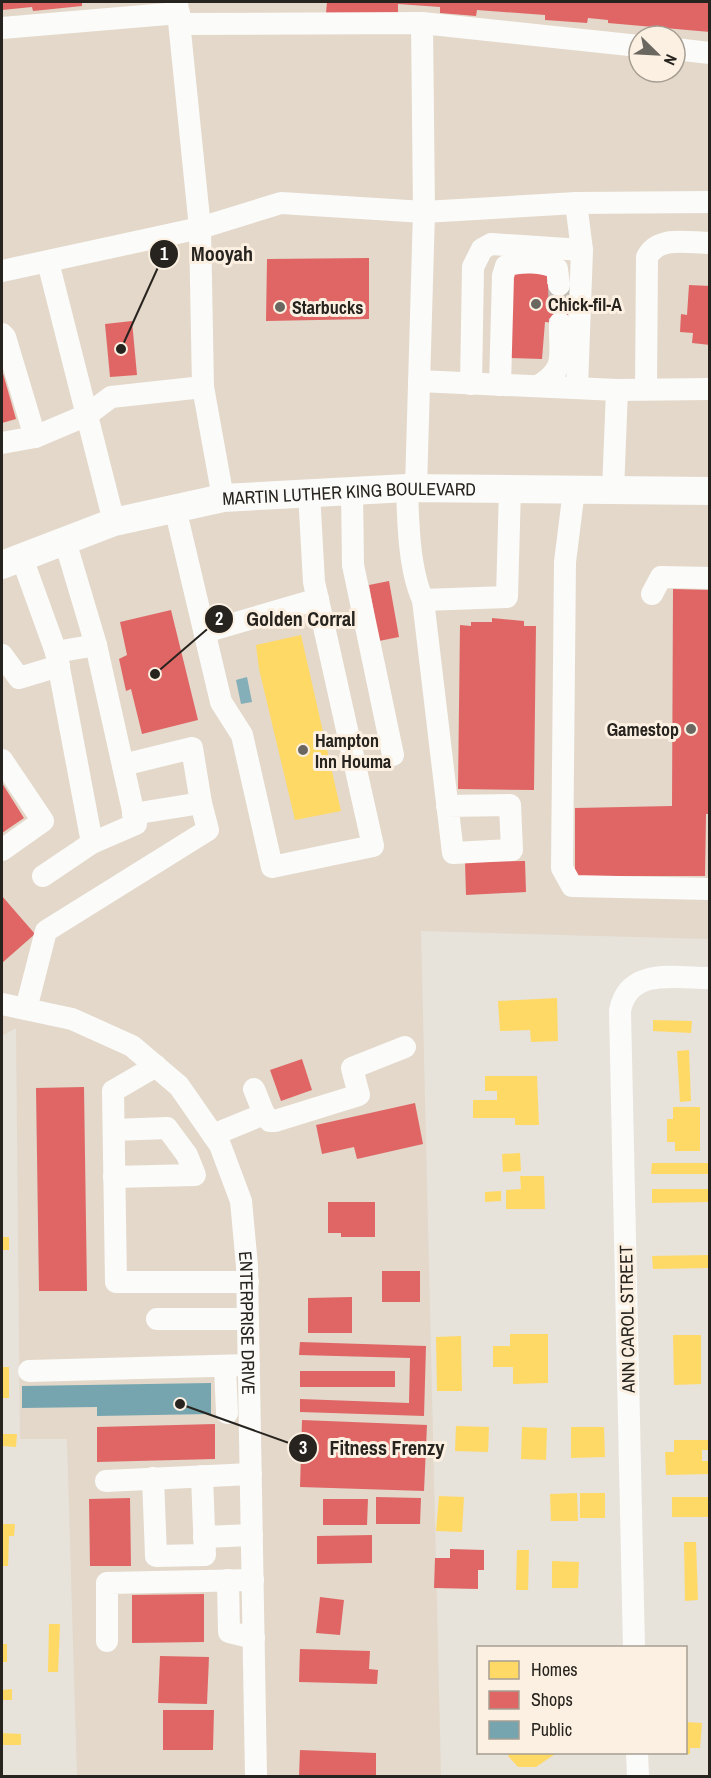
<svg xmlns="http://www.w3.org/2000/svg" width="711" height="1778" viewBox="0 0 711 1778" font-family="'Archivo Narrow',sans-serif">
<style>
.built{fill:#e3d8ca;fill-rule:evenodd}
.water{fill:#84afb8}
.homes{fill:#ffd966}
.shops{fill:#e06666}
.public{fill:#76a5af}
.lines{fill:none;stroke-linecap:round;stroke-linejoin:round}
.minor-tunnel{stroke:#c1bcb4;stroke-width:22;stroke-dasharray:22 11;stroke-linecap:butt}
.minor{stroke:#fbfbf9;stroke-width:22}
.major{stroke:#fbfbf9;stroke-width:28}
.poi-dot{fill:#6a6660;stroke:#fbf0e1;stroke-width:2}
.labels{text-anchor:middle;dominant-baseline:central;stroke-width:6;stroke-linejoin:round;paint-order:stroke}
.poi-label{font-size:18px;font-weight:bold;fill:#27231e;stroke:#fbf0e1;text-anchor:start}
.street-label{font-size:18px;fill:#27231e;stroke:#fbf0e1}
.leader{fill:none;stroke:#27231e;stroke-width:2}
.callout-dot{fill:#27231e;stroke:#fbf0e1;stroke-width:2}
.mark-label{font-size:18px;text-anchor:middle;font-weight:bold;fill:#fff}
.callout-label{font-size:20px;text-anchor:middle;font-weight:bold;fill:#27231e;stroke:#fbf0e1;stroke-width:6;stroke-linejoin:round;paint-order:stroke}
</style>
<rect width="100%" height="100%" fill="#e7e2da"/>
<!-- built -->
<path class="built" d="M2,2H709V939L421,931L441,1776H77L67,1439H20L16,1028L2,1036ZM639,36H675V72H639Z"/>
<!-- water -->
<path class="water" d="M247,677L252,702L241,704L236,680Z"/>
<!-- homes -->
<path class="homes" d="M301,635L341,811L295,820L259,669L256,645Z
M557,998L558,1041L531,1042L530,1030L500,1031L498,1001Z
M653,1020L692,1021L691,1033L653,1031Z
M689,1050L691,1101L680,1102L677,1051Z
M485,1076H537L539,1125H515V1118H473V1100H497V1091H485Z
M673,1107H700V1151H675V1142H667V1119H673Z
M520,1153L521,1171L503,1172L502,1154Z
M652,1163H710V1174H651Z
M520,1176H544L545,1209H506V1190L521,1189Z
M652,1189H710V1202L652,1203Z
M501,1191V1201L485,1202V1192Z
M2,1237H9V1250H2Z
M710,1255V1268L653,1269L652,1256Z
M510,1334H548V1383L513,1384V1367H493V1346H510Z
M673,1335H701V1384L674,1385Z
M461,1336L462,1391H437L436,1337Z
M2,1367H9V1398H2Z
M456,1426L489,1427L488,1452L455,1451Z
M522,1427L547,1428L546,1460L521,1459Z
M571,1427H604L605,1457L571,1458Z
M2,1434H17L16,1447L2,1446Z
M674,1440H710V1450H702V1461H710V1474L666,1475L665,1452H674Z
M577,1493L578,1521H551L550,1494Z
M580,1493H605V1518H580Z
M439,1496L464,1497L462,1532L436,1531Z
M672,1497H710V1517H672Z
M2,1524H15L14,1536H9L8,1566H2Z
M684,1542H696L698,1600L685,1601Z
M517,1550H529L528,1590H516Z
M552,1561L579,1562L578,1588H552Z
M49,1624H60L58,1672H48Z
M2,1644H7V1662H2Z
M12,1689V1700H2V1690Z
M686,1722L702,1723L700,1748H690V1754H686Z
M2,1733L21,1734V1745H2Z
M510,1752H558L536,1767H518L508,1756Z"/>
<!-- shops -->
<path class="shops" d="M2,2H82V6L33,11L32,7L2,10Z
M327,2H710V32L608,23V20L588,18L587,23L545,20V15L477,10L476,16L440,13V7L398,4V14L326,13Z
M369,258V319L266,321L267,259Z
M512,268L548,270L547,284L570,285L567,324L545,322L542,359L510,358Z
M689,285L710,286V345L692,343L693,333L680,332L681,314L687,315Z
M132,321L137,375L110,377L105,324Z
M2,370L16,419L2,423Z
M389,581L399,637L379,641L369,585Z
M673,589L710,590V814H706L705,876H575V808L672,806Z
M171,610L198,720L142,734L131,689L126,691L119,659L127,655L120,622Z
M492,618L524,621V626H536L534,790L458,789L460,625L471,626V622H492Z
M2,783L24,818L2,833Z
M525,861L526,892L466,895L465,862Z
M2,896L35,934L2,963Z
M302,1059L312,1090L281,1101L270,1070Z
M84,1087L87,1291H39L36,1088Z
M415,1103L423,1144L357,1159L354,1147L322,1154L316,1125Z
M328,1202H375V1237H341V1233H328Z
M382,1271H420V1302H382Z
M352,1297V1333H308V1298Z
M300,1342L426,1346L424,1416L300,1412V1399L409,1403L410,1358L299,1355Z
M300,1371H395V1387H300Z
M302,1420L427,1425L424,1491L300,1487Z
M215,1424V1459L97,1462V1427Z
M376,1497L421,1498L420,1524H376Z
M130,1498L131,1566H90L89,1499Z
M323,1499H368L367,1525H323Z
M372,1535V1563L317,1564V1536Z
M450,1549L484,1550V1570H478V1589L434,1588L435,1558H450Z
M204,1594V1642L132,1643V1595Z
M320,1597L344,1600L340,1635L316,1633Z
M300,1649L370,1651L369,1669L378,1670L377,1684L299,1682Z
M160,1656L209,1657L207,1704L158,1703Z
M163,1710H214L213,1750H163Z
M300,1750L376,1753V1776H299Z"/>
<!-- public -->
<path class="public" d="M211,1383V1414L97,1416V1407L22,1408V1386Z"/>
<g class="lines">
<!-- minor-tunnel -->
<path class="minor-tunnel" d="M559,285L560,323"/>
<!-- minor -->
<g class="minor">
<path d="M177,2L200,228L203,387L223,498"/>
<path d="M180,24L422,23L639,46"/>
<path d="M2,28L179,13"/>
<path d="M675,49L710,53"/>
<path d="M576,203L582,250L577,388"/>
<path d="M48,262L114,522"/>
<path d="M2,271L200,228L281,203L424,212L576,203L710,202"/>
<path d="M2,334L5,337L35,437"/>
<path d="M419,381L617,390L710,389"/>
<path d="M471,384L473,267L482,249L491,244L582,250"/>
<path d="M500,385L503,276L506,266C519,261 545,261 557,269L559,285"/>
<path d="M538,386C568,368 559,355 560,323"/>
<path d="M646,389L647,257C659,235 688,243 710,243"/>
<path d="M2,443L35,437L87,415L111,397L203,387"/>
<path d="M407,488C408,522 409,570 423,600L507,597L510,488"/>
<path d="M416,488L424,212L422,23"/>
<path d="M352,490L353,565L393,755"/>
<path d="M574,490L565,562L562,868L572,886L710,889"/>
<path d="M613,491L617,390"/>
<path d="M175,508L221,702L242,735L272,867L373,846L314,582L309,493"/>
<path d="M22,558L56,652L92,843L136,824L96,645L65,541"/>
<path d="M652,594L661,577L710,578"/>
<path d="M423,600L453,853L512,850L510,805L447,806"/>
<path d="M205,632L318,599"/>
<path d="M56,652L96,645"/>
<path d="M2,655L19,678L59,666"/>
<path d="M2,760L43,821L2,850"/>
<path d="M123,765L192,748L201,803L133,814"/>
<path d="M43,876L92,843"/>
<path id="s1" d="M2,1004L72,1019L132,1046L179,1086L220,1145L241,1201L247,1266L256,1776"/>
<path d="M26,1009L46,931L208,830L201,803"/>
<path d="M156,1066L113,1091L116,1282H248"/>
<path d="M264,1114L270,1121H275L359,1095L352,1068L405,1047"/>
<path d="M114,1130L167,1128L187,1155L195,1175L114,1177"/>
<path d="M213,1135L264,1114L254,1089"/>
<path d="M157,1319H248"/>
<path d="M225,1367L227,1413"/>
<path d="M29,1371L249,1365"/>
<path d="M153,1478L156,1556L205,1555L202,1476"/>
<path d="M106,1481L251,1474"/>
<path d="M204,1537L252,1535"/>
<path d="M228,1580L229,1632L254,1638"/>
<path d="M107,1641V1583L253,1580"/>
<path d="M634,1648L620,1011C628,967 675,978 710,978"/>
<path d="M637,1752L638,1776"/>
</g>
<!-- major -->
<path class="major" id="s2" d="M2,565L114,522L223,498L407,488L710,491"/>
</g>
<!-- markers -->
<g class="poi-dot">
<circle cx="536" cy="304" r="6"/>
<circle cx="280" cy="307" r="6"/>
<circle cx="691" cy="729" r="6"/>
<circle cx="303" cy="750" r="6"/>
</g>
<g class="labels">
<!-- poi labels -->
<g class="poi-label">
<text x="548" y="304">Chick-fil-A</text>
<text x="292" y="307">Starbucks</text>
<text x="679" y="729" text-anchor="end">Gamestop</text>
<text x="315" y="740">Hampton<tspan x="315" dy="21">Inn Houma</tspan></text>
</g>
<!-- street labels -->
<g class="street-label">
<text stroke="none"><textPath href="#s2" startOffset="358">MARTIN LUTHER KING BOULEVARD</textPath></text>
<text transform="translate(627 1319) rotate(-91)">ANN CAROL STREET</text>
<text stroke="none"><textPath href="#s1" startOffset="453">ENTERPRISE DRIVE</textPath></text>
</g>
</g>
<!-- callouts -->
<path class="leader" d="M121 349L164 254M155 674L219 619M180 1404L303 1448"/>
<g class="callout-dot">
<circle cx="121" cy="349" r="6"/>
<circle cx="155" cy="674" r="6"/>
<circle cx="180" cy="1404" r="6"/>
<circle cx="164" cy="254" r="15"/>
<circle cx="219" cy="619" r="15"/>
<circle cx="303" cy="1448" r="15"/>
</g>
<g class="mark-label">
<text x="164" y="260">1</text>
<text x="219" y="625">2</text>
<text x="303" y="1454">3</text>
</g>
<g class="callout-label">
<text x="222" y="261">Mooyah</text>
<text x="301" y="626">Golden Corral</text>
<text x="387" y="1455">Fitness Frenzy</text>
</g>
<!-- border -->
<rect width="711" height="1778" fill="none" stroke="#27231e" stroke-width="6"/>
<!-- legend -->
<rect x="477" y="1646" width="210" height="108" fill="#fbf0e1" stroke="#a69e93" stroke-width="1.5"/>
<rect x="489" y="1661" width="30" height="18" fill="#ffd966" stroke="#a69e93" stroke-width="1.5"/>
<text x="531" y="1676" font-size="18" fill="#27231e">Homes</text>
<rect x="489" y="1691" width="30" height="18" fill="#e06666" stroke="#a69e93" stroke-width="1.5"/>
<text x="531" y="1706" font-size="18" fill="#27231e">Shops</text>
<rect x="489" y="1721" width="30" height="18" fill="#76a5af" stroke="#a69e93" stroke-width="1.5"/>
<text x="531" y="1736" font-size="18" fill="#27231e">Public</text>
<!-- north arrow -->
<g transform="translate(657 54) rotate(114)"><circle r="28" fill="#fbf0e1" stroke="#a69e93" stroke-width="1.5"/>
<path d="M0-4.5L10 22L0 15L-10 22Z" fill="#6a6660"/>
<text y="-9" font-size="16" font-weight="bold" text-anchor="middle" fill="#27231e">N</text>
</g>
</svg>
